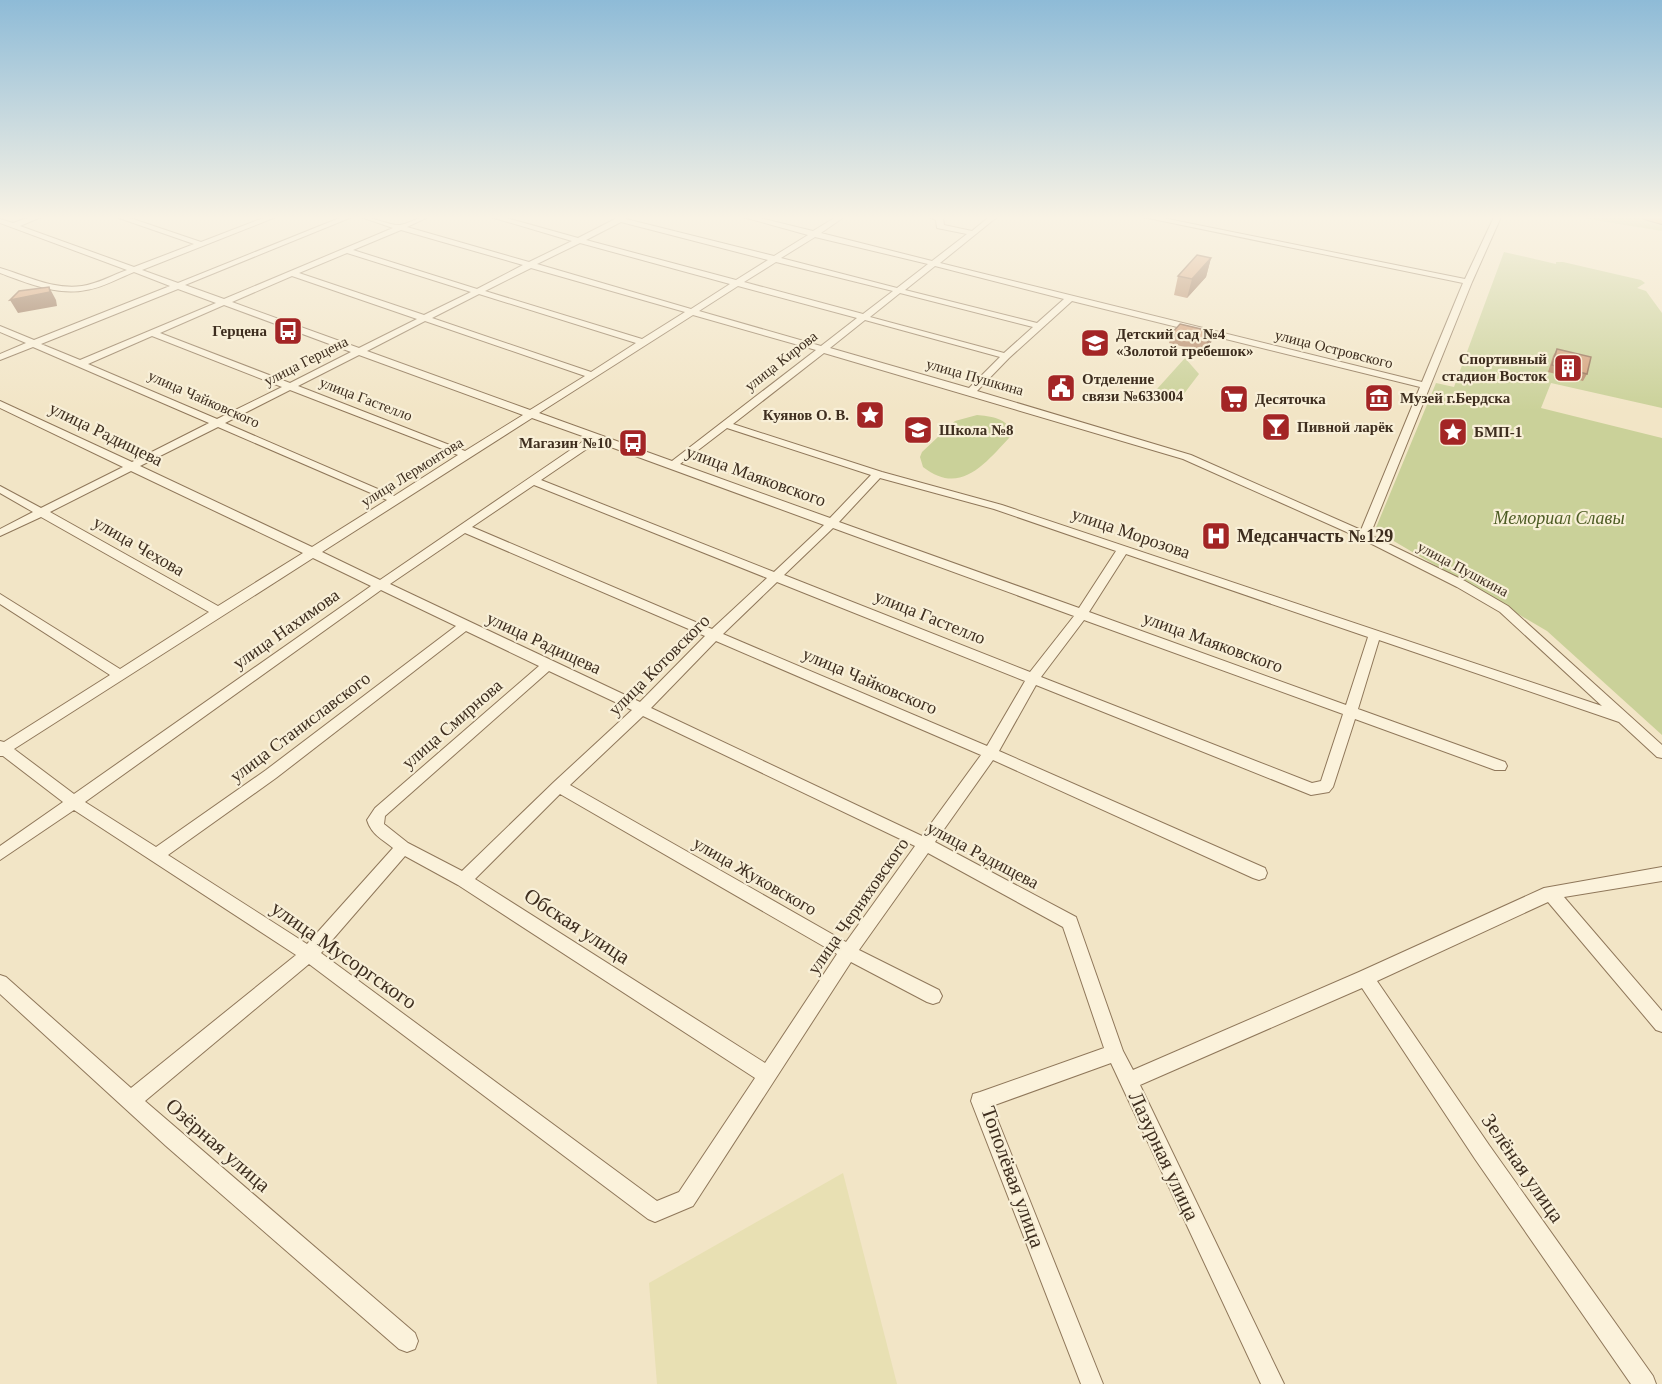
<svg xmlns="http://www.w3.org/2000/svg" width="1662" height="1384" viewBox="0 0 1662 1384" font-family="'Times New Roman',serif">
<style>
.farmland{fill:#e8e0b3}
.green{fill:#cad199}
.lines{fill:none;stroke-linecap:round;stroke-linejoin:round}
.minor-casing{stroke:#8f775a;stroke-width:2}
.highway-casing{stroke:#5d442e;stroke-width:2}
.minor{fill:#fbf2db;fill-rule:evenodd}
.highway{fill:#e6a652;fill-rule:evenodd}
.wall{fill:#b58968}
.shaded-wall{fill:#946f55}
.building{fill:#d39f79;stroke:#946f55;stroke-width:1.5}
.labels{text-anchor:middle;dominant-baseline:central;stroke-width:4.5;stroke-linejoin:round;paint-order:stroke}
.far-poi-label{font-size:15px;font-weight:bold;fill:#3e2e1f;stroke:#f8efd7;text-anchor:start}
.far-street-label{font-size:15px;fill:#3e2e1f;stroke:#f8efd7}
.street-label{font-size:18px;fill:#3e2e1f;stroke:#f8efd7}
.park-label{font-size:18px;font-style:italic;fill:#4d5c24;stroke:#f8efd7}
.poi-label{font-size:18px;font-weight:bold;fill:#3e2e1f;stroke:#f8efd7;text-anchor:start}
.near-street-label{font-size:21px;fill:#3e2e1f;stroke:#f8efd7}
</style>
<rect width="100%" height="100%" fill="#f2e5c6"/>
<!-- farmland -->
<path class="farmland" d="M843,1173L897,1384H657L649,1283Z"/>
<!-- green -->
<path class="green" d="M1576,217H1638L1662,224V231Z
M1504,252L1556,264V262H1563L1641,280L1645,283L1637,288L1646,291L1662,313V408L1551,383L1541,408L1662,438V735L1547,631L1375,530L1436,383L1454,387Z
M1185,358L1199,374L1183,395L1157,389Z
M977,415C990,416 1014,419 1010,437C986,462 961,497 923,467L920,457L922,452L955,421Z"/>
<g class="lines">
<!-- minor casing -->
<g class="minor-casing">
<path id="minor" d="M30,217H41L20,226L134,267L194,244L116,217H127L201,242L266,217H276L142,270L178,283L342,217H352L185,285L224,299L393,228L361,217C374,217 390,226 400,225C409,224 416,217 428,217L407,227L529,262L572,241L491,217H503L578,238L619,217H628L626,219L774,256L808,235L743,217H756L813,231L836,217H844L821,233L932,261L967,234L937,228L936,220L929,217H943L944,225L972,231L989,217H997L940,263L1422,382L1463,283L1143,217H1158L1465,279L1494,217H1501L1472,282L1370,535L1465,581L1508,606L1662,745V758L1657,757L1619,722L1379,640L1358,709L1505,762L1507,766L1505,770H1495L1355,719L1333,787L1329,792L1311,795L1036,685L999,751L1265,868L1267,873L1265,878L1259,880L1253,878L993,760L935,842L1076,917L1123,1051L1133,1070L1359,972L1544,888L1662,867V881L1564,897L1662,1011V1032L1656,1030L1548,902L1377,981L1489,1145L1653,1376L1656,1384H1631L1475,1159L1362,988L1140,1085L1284,1384H1261L1111,1063L992,1106L1103,1384H1081L971,1101L973,1094L980,1092L1104,1048L1063,927L928,853L859,950L939,990L942,996L939,1002L933,1004L927,1002L851,962L693,1206L655,1222L648,1219L309,964L145,1101L415,1333L418,1341L415,1349L407,1352L399,1349L166,1146L0,994V975L6,977L131,1088L296,955L74,810L0,860V846L63,802L3,756H0V741L4,742L110,675L0,604V594L120,669L209,612L41,517L0,536V529L33,512L0,493V486L41,508L123,467L0,408V401L132,462L209,423L33,347L0,360V354L26,343L0,332V326L34,340L170,286L134,272C119,278 102,288 86,290C57,296 27,283 0,273V268C27,276 53,290 82,286C97,284 113,275 127,270L0,223V219L13,223ZM621,222L768,260L736,280L586,240ZM401,230L523,265L477,289L353,250ZM815,237L928,264L897,288L781,258ZM580,243L730,284L691,309L537,264ZM347,253L471,292L424,315L299,273ZM776,262L893,291L863,314L744,282ZM935,266L1064,299L1037,323L905,290ZM531,268L685,312L642,339L485,291ZM292,276L417,319L359,348L232,302ZM738,286L857,318L821,346L699,311ZM178,289L216,303L80,360L41,344ZM900,293L1033,327L1004,353L870,317ZM479,294L636,343L591,372L432,318ZM1072,301L1420,387L1361,530L1191,455L977,391L1009,358ZM224,305L351,352L290,383L160,333ZM693,315L816,350L672,461L539,413ZM865,320L1000,357L969,388L830,348ZM425,321L585,376L530,410L367,351ZM152,336L282,387L217,419L88,364ZM824,353L1183,459L1360,538L1457,587L1500,612L1602,706L1002,505L882,472L733,424ZM359,355L523,415L465,451L298,386ZM290,390L458,455L394,496L225,423ZM532,418L588,438L380,580L322,552ZM218,427L387,500L312,547L140,466ZM727,428L871,475L830,518L680,464ZM597,442L824,525L774,572L541,480ZM131,471L303,553L218,606L50,512ZM880,478L994,509L1116,551L1079,608L839,522ZM534,485L767,578L712,629L472,527ZM833,528L1074,616L1030,672L784,575ZM465,533L705,636L640,702L390,584ZM1126,554L1368,637L1346,705L1089,612ZM313,558L371,586L74,794L14,749ZM777,582L1025,681L987,746L723,634ZM381,590L456,626L266,770L156,847L85,802ZM1084,620L1343,714L1321,781L1312,783L1041,677ZM466,631L539,666L375,808L367,820C371,834 382,839 393,848L307,944L168,855L276,778ZM716,641L981,755L922,836L651,708ZM549,671L632,710L554,782L462,871L408,843L384,824L385,816ZM643,716L915,846L846,942L570,785ZM560,794L837,954L765,1063L475,879ZM405,856L458,885L755,1078L679,1192L657,1201L321,953Z"/>
</g>
<!-- highway casing -->
<g class="highway-casing">
<path id="highway" d="M1643,217L1662,218V224L1644,219Z"/>
</g>
<!-- minor -->
<use href="#minor" class="minor"/>
<!-- highway -->
<use href="#highway" class="highway"/>
</g>
<!-- wall -->
<path class="wall" d="M1211,258L1206,277L1187,298L1174,295L1178,276Z
M1172,333L1211,343L1204,352L1169,343Z
M1557,349L1587,374L1583,381L1548,372L1553,356Z"/>
<!-- shaded-wall -->
<path class="shaded-wall" d="M1211,258L1206,277L1187,298L1192,279Z
M49,287L56,300L57,306L18,313L10,300Z
M1214,332L1211,343L1204,352L1207,341Z"/>
<!-- building -->
<path class="building" d="M1197,255L1211,258L1192,279L1178,276Z
M49,287L50,292L10,300L19,291Z
M1180,324L1214,332L1207,341L1172,333Z
M1557,349L1591,357L1587,374L1552,365Z"/>
<!-- sky -->
<linearGradient id="sky" x2="0" y2="1"><stop stop-color="#8ebbd7"/><stop offset="0.53" stop-color="#f9f3e5"/><stop offset="1" stop-color="#f9f3e5" stop-opacity="0"/></linearGradient>
<rect width="1662" height="411" fill="url(#sky)"/>
<!-- icons -->
<defs>
<g id="bus-square" transform="scale(1.5)"><rect x="-9" y="-9" width="18" height="18" rx="4" fill="#a32525" stroke="#f8efd7"/><path d="M-5-6H5V4H4V6H2V4H-2V6H-4V4H-5ZM-3.5-4V0h7V-4ZM-3.5 1.2v1.5H-2V1.2ZM2 1.2v1.5H3.5V1.2Z" fill="#fff"/></g>
<g id="school-square" transform="scale(1.5)"><rect x="-9" y="-9" width="18" height="18" rx="4" fill="#a32525" stroke="#f8efd7"/><path d="M0-5L7-2L0 1L-7-2ZM-4 1L0 2.5L4 1V4Q0 6-4 4Z" fill="#fff"/></g>
<g id="building-square" transform="scale(1.5)"><rect x="-9" y="-9" width="18" height="18" rx="4" fill="#a32525" stroke="#f8efd7"/><path d="M-4-6H4V6H1V3H-1V6H-4ZM-2.5-4.3h1.7v1.8h-1.7ZM.8-4.3h1.7v1.8H.8ZM-2.5-1h1.7V.8h-1.7ZM.8-1h1.7V.8H.8Z" fill="#fff"/></g>
<g id="civic-square" transform="scale(1.5)"><rect x="-9" y="-9" width="18" height="18" rx="4" fill="#a32525" stroke="#f8efd7"/><path d="M-.6-6.5H3V-4.5H.6V-3L4-1V1h2V6H-6V1h2V-1L-.6-3ZM-1.2 2.5V6h2.4V2.5Z" fill="#fff"/></g>
<g id="museum-square" transform="scale(1.5)"><rect x="-9" y="-9" width="18" height="18" rx="4" fill="#a32525" stroke="#f8efd7"/><path d="M0-6L6-3V-2H-6V-3ZM-5-1h2V3h-2ZM-1-1h2V3h-2ZM3-1h2V3H3ZM-6 4H6V6H-6Z" fill="#fff"/></g>
<g id="supermarket-square" transform="scale(1.5)"><rect x="-9" y="-9" width="18" height="18" rx="4" fill="#a32525" stroke="#f8efd7"/><path d="M-6-5.5h2.5l.6 2H6L4.5 2H-2.5L-4.4-4H-6ZM-1.5 3.2a1.3 1.3 0 1 0 .1 0ZM3 3.2a1.3 1.3 0 1 0 .1 0Z" fill="#fff"/></g>
<g id="sight-square" transform="scale(1.5)"><rect x="-9" y="-9" width="18" height="18" rx="4" fill="#a32525" stroke="#f8efd7"/><path d="M0-6L1.8-2.2L6-1.7L2.9 1.2L3.7 5.4L0 3.3L-3.7 5.4L-2.9 1.2L-6-1.7L-1.8-2.2Z" fill="#fff"/></g>
<g id="bar-square" transform="scale(1.5)"><rect x="-9" y="-9" width="18" height="18" rx="4" fill="#a32525" stroke="#f8efd7"/><path d="M-6-5H6L.8 .8V4.5H3.5V6h-7V4.5H-.8V.8Z" fill="#fff"/></g>
<g id="hospital-square" transform="scale(1.5)"><rect x="-9" y="-9" width="18" height="18" rx="4" fill="#a32525" stroke="#f8efd7"/><path d="M-5-5h3v3.5h4V-5h3V5h-3V1.5h-4V5h-3Z" fill="#fff"/></g>
</defs>
<g fill-rule="evenodd">
<use href="#bus-square" x="288" y="331"/>
<use href="#school-square" x="1095" y="343"/>
<use href="#building-square" x="1568" y="368"/>
<use href="#civic-square" x="1061" y="388"/>
<use href="#museum-square" x="1379" y="398"/>
<use href="#supermarket-square" x="1234" y="399"/>
<use href="#sight-square" x="870" y="415"/>
<use href="#bar-square" x="1276" y="427"/>
<use href="#school-square" x="918" y="430"/>
<use href="#sight-square" x="1453" y="432"/>
<use href="#bus-square" x="633" y="443"/>
<use href="#hospital-square" x="1216" y="536"/>
</g>
<g class="labels">
<!-- far-poi labels -->
<g class="far-poi-label">
<text x="267" y="331" text-anchor="end">Герцена</text>
<text x="1116" y="334">Детский сад №4<tspan x="1116" dy="17">«Золотой гребешок»</tspan></text>
<text x="1547" y="359" text-anchor="end">Спортивный<tspan x="1547" dy="17">стадион Восток</tspan></text>
<text x="1082" y="379">Отделение<tspan x="1082" dy="17">связи №633004</tspan></text>
<text x="1400" y="398">Музей г.Бердска</text>
<text x="1255" y="399">Десяточка</text>
<text x="849" y="415" text-anchor="end">Куянов О. В.</text>
<text x="1297" y="427">Пивной ларёк</text>
<text x="939" y="430">Школа №8</text>
<text x="1474" y="432">БМП-1</text>
<text x="612" y="443" text-anchor="end">Магазин №10</text>
</g>
<!-- far-street labels -->
<g class="far-street-label">
<text transform="translate(1334 349) rotate(14)">улица Островского</text>
<text transform="translate(306 361) rotate(-27)">улица Герцена</text>
<text transform="translate(781 361) rotate(-38)">улица Кирова</text>
<text transform="translate(975 377) rotate(16)">улица Пушкина</text>
<text transform="translate(204 399) rotate(24)">улица Чайковского</text>
<text transform="translate(366 399) rotate(21)">улица Гастелло</text>
<text transform="translate(412 472) rotate(-32)">улица Лермонтова</text>
<text transform="translate(1463 569) rotate(28)">улица Пушкина</text>
</g>
<!-- street labels -->
<g class="street-label">
<text transform="translate(106 434) rotate(26)">улица Радищева</text>
<text transform="translate(756 476) rotate(20)">улица Маяковского</text>
<text transform="translate(1131 533) rotate(19)">улица Морозова</text>
<text transform="translate(139 546) rotate(30)">улица Чехова</text>
<text transform="translate(930 617) rotate(22)">улица Гастелло</text>
<text transform="translate(286 629) rotate(-35)">улица Нахимова</text>
<text transform="translate(1213 642) rotate(20)">улица Маяковского</text>
<text transform="translate(544 643) rotate(25)">улица Радищева</text>
<text transform="translate(659 665) rotate(-45)">улица Котовского</text>
<text transform="translate(870 681) rotate(23)">улица Чайковского</text>
<text transform="translate(452 724) rotate(-41)">улица Смирнова</text>
<text transform="translate(300 727) rotate(-37)">улица Станиславского</text>
<text transform="translate(983 855) rotate(28)">улица Радищева</text>
<text transform="translate(755 876) rotate(30)">улица Жуковского</text>
<text transform="translate(858 906) rotate(-55)">улица Черняховского</text>
</g>
<!-- park labels -->
<g class="park-label">
<text x="1559" y="518">Мемориал Славы</text>
</g>
<!-- poi labels -->
<g class="poi-label">
<text x="1237" y="536">Медсанчасть №129</text>
</g>
<!-- near-street labels -->
<g class="near-street-label">
<text transform="translate(577 926) rotate(33)">Обская улица</text>
<text transform="translate(344 955) rotate(35)">улица Мусоргского</text>
<text transform="translate(218 1145) rotate(41)">Озёрная улица</text>
<text transform="translate(1164 1156) rotate(65)">Лазурная улица</text>
<text transform="translate(1523 1168) rotate(55)">Зелёная улица</text>
<text transform="translate(1013 1177) rotate(70)">Тополёвая улица</text>
</g>
</g>
</svg>
